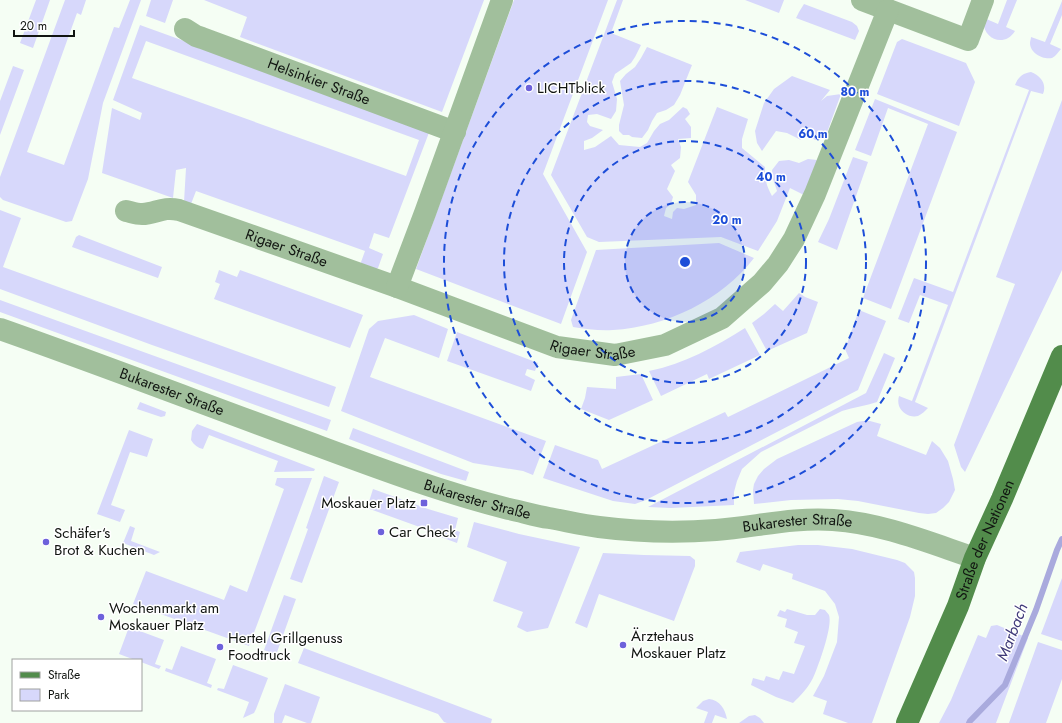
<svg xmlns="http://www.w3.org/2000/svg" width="1062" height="723" viewBox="0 0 1062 723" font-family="Jost,sans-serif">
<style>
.green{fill:#d7d8fb;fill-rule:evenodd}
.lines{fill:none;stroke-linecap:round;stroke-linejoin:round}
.stream{stroke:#a9aadd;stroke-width:6}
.minor{stroke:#a1bf9c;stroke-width:22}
.major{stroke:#528c4b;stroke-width:22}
.ring{fill:none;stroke:#1d4ed8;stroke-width:2;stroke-dasharray:7 5}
.poi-dot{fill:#6d61db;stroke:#fff;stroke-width:1.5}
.labels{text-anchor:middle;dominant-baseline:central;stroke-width:3;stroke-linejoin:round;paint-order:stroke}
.street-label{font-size:15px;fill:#111511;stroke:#fff}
.poi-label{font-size:15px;fill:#111511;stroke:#fff;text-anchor:start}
.water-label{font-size:16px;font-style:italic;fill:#403b7a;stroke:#fff}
.centre{fill:#1d4ed8;stroke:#fff;stroke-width:2}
.ring-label{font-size:12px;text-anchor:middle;font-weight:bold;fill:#1d4ed8;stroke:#fff;stroke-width:3;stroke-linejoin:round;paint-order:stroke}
</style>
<rect width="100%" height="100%" fill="#f5fef4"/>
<!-- green -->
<path class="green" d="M36,0H50L33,48L20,43Z
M65,0H86L81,15L77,13L27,152L64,165L114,27L119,28L130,0H141L103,103L88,179L72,221L66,222L3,200L0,197V177Z
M151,0H173L165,23L146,16Z
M204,0H484L442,112L240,37L247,17Z
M514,0H608L543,174L587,252L561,324L416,269Z
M617,0H623L611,33L641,45L635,57L631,63L615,74L612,82L617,99L616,111L611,119L597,114L588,115L587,122L590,126L603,130L592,138L584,141V150L595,147L611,136L619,145L640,147L647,143L654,131L660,124L669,120L683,107L687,109L690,114L685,119L691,127V138L678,139L681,147L680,158L671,165L675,171L667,189L673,197L671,204L666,208L664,216L672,219L673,212L677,208L684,209L696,205V195L688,182L717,107L748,119L742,139V148L765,167C765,179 766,185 772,196L777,191L773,179L772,170L779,161L789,160L799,163L808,159L817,160L804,195L790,188L777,221L758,251L721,237L599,242L587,237L551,175Z
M745,0H784L779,13Z
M1007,0H1017L1006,27L1015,31C1004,49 980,38 984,18L998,24Z
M1062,1V15L1050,44L1061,49C1058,52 1056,56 1052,58C1043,60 1030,53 1030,43C1030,41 1031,39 1031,37L1045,42Z
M804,4L852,22L857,26L859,31L855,40L796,18L799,12Z
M140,25L430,130L389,238L374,233L369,248L383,254L378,268L374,270L360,265L365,251L196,191L191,204L184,202L186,168L176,170L173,198L102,173L112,108L140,120L142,113L113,100ZM146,41L419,140L406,176L132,78Z
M902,39L966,63L975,82L959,126L877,94L897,42Z
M647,47L692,65L680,95L674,105L666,110L657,113L652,121L648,130L642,138L632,137L629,135H623L619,131V125L624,105L620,81L626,74L635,67L641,58Z
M13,66L24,70L0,135V101Z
M1031,72C1041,76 1047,84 1043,94L1031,91L915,402L928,408C925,411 922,414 918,416C910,418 902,413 899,406C898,403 898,399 899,396L912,401L948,305L920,295L909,323L898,319L914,278L953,292L1029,90L1015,85C1018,77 1023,73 1031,72Z
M792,76L830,90L821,101L827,96L841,94L825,138L815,140L802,132L801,140L787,133L776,131L762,151L757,143L755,131L764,103L774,89Z
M875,99L957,132L891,309L863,298L928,124L888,108L871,156L855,150Z
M1062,100V270L965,472L961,467L954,445L1015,284L996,277Z
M853,157L868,162L837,250L818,242L829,219Z
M0,210L21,218L3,267L336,387L329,407L152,345L0,289Z
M79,235L162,267L158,278L72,247L76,237Z
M719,243L754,258C722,300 666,327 613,330C600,331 586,329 573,327L571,320L596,250Z
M219,270L237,277L240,270L363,315L350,348L214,299L220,284L215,282Z
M799,293L805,297L818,302L807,333L767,351L752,323L764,314L775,304L783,311Z
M0,300L331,420L327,431L0,312Z
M859,310L886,321L858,390L646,500L635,504L613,501L543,478L555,445L598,460L602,469L725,412L728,417L849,358L845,349Z
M414,315L448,329L439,358L385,338L370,377L546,441L533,475L523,471L473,463L341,411L369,329L378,321Z
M745,328L760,355L709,379L707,374L661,396L649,371C684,364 715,347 745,328Z
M457,332L538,363L535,371L527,369L525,375L535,380L531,391L447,361Z
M884,353L895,358L877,402C866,406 854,407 842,411L761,452L742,469L737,481L734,492V505L671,508L648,507L866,393Z
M641,374L653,400L609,420L581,409L585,398L587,387L616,389V377Z
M140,402L166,412L165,416L161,417L137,409Z
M863,421H870L881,424L877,436L926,455L932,441L940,448L948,461L953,479L955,490L949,502L943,508L936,513L928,514L919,513L858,501L838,499L791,500L754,504L753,490L754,484L758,476L764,469L777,459L857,422Z
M197,424L315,469L314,471L274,472L278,461L209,435L203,449C198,448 194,445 191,440L192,431Z
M353,428L469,472L466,481L441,474L349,439Z
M129,430L153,439L147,457L130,452L111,505L125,510L120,522L97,514Z
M324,476L339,482L302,583L290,579L308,529L306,528Z
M277,478H312L249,646L133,604L146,571L224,600L230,585L247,592L284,489L275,485Z
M373,489L428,509L458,518L455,530L460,532L457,543L438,536L439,534L367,508Z
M474,522L519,534L580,547L548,628L527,632L517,627L523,612L493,601L507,562L467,547Z
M130,526L135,528L131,541L160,552L154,555L123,543Z
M798,545H818L852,549L897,560L905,563L914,572L915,578V596L910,617L872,723H848L823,714L827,701L813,696L824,676L837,642L839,617L835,604L825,591L792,579L793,574L763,564L760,571L736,562L740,552Z
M603,553L644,555L690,556L695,560V566L674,621L599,594L587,628L575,623Z
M1062,578V641L1041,634Z
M284,595L296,599L276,655L264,650Z
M787,609L807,615H815L820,609L825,610C826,612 828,613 829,615C833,626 818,667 813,678C808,688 801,695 793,703L776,697L751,685L753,678L764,681L766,676L779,680L783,671L794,674L805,646L794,643L798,632L785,627L787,619L777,616L780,610L785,612Z
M997,625L1028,638L996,723H939L951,700L978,635L986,638L991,626Z
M129,627L164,640L155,664L161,666L159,669L141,662V660H135L119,654Z
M1038,642L1062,650V679L1046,723H1009Z
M181,646L216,659L207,683L212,685L211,688L165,671L166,668L172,670Z
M304,648L492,719L491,723H447L444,722L438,714L298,663Z
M233,665L268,678L256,709L254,713L243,718L249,702L217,690L218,688L224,689Z
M285,684L320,697L311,723H307L285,715L282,723H274V714Z
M709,699C720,700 725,709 727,719L715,715L712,723H704L708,712L696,708L703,701Z
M755,715L760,718L764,723H739L749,716Z"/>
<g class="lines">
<!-- stream -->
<path class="stream" d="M969,723L970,721L1005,685L1036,610L1057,550L1062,539"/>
<!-- minor -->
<g class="minor">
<path d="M862,0L968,40L983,0"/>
<path id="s1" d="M185,29L196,36L202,38L455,132"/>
<path id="s2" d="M126,211C131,212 136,214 142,214C156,214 162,206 179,210L397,287L557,347L615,355L665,345L722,318L762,283L778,264L794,239L815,194L888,10"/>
<path d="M397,287L425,213L502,0"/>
<path id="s3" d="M0,329C108,367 214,408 321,447C383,470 445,493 509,509C523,512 536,516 549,518C566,521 583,525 599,527C638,532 678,533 716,530C755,527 794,517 833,520C882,523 930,543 975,558"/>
</g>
<!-- major -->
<path class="major" id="s4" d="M907,723L958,606L975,558L1002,499L1062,356"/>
</g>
<!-- distance rings -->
<circle cx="685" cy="262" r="60" fill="#1d4ed8" fill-opacity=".12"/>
<g class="ring">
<circle cx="685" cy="262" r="60"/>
<circle cx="685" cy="262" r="121"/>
<circle cx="685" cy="262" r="181"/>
<circle cx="685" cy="262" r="241"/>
</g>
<!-- markers -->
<g class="poi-dot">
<circle cx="529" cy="88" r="4"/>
<rect x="420" y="499" width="8" height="8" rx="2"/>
<circle cx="381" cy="532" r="4"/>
<circle cx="46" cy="542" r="4"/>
<circle cx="101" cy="617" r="4"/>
<circle cx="623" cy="645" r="4"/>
<circle cx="220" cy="647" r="4"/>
</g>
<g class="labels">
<!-- street labels -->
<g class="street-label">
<text stroke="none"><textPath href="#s1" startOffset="144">Helsinkier Straße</textPath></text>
<text stroke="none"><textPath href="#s2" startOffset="168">Rigaer Straße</textPath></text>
<text stroke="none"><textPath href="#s2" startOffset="492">Rigaer Straße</textPath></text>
<text stroke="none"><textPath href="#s3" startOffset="183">Bukarester Straße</textPath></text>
<text stroke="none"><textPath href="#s3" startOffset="507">Bukarester Straße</textPath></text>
<text stroke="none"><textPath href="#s3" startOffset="831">Bukarester Straße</textPath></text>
<text stroke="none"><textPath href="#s4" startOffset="199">Straße der Nationen</textPath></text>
</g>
<!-- poi labels -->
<g class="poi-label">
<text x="537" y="88">LICHTblick</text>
<text x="416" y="503" text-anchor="end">Moskauer Platz</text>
<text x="389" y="532">Car Check</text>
<text x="54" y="533">Schäfer‘s<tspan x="54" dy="17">Brot &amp; Kuchen</tspan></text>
<text x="109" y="608">Wochenmarkt am<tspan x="109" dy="17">Moskauer Platz</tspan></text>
<text x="631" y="636">Ärztehaus<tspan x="631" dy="17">Moskauer Platz</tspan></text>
<text x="228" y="638">Hertel Grillgenuss<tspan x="228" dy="17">Foodtruck</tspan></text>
</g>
<!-- water labels -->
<g class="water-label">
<text transform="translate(1012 632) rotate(-69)">Marbach</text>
</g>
</g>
<circle cx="685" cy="262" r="6" class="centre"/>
<g class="ring-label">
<text x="855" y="96">80 m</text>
<text x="813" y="138">60 m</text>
<text x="771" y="181">40 m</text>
<text x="727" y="224">20 m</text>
</g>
<!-- legend -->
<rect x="12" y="659" width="130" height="52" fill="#ffffff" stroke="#a0a1a0"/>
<rect x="20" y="672" width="20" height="6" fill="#528c4b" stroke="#a0a1a0"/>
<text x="48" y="679" font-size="12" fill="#111511">Straße</text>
<rect x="20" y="689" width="20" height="12" fill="#d7d8fb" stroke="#a0a1a0"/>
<text x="48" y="699" font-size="12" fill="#111511">Park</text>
<!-- scale -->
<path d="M14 30v6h60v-6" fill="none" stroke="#111511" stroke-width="2"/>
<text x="20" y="30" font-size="12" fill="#111511" stroke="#ffffff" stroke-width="3" paint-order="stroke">20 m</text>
</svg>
